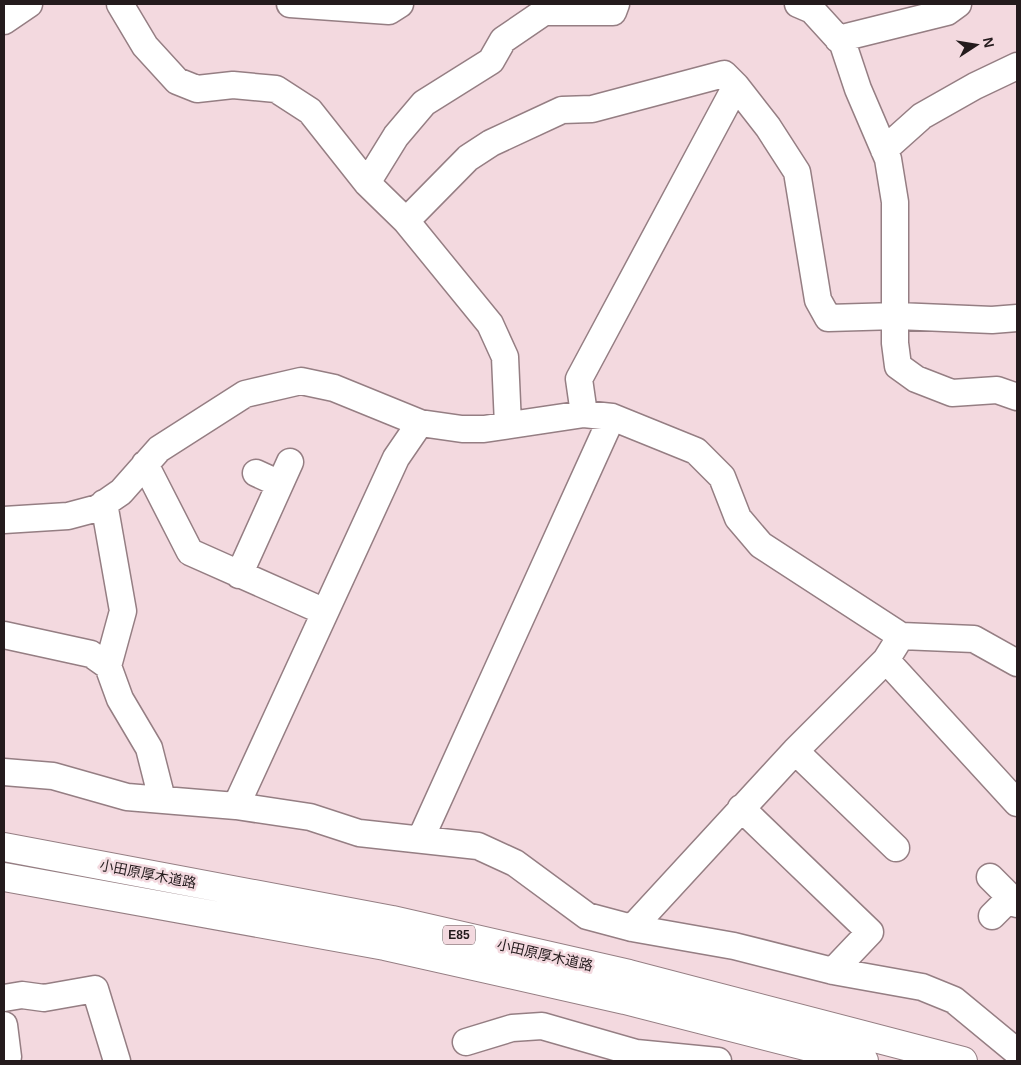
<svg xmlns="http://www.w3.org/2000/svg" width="1021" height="1065" viewBox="0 0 1021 1065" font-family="Arial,'Noto Sans JP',sans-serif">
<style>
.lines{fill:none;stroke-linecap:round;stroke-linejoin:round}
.minor-casing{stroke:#957e83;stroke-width:29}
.highway-casing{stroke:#957e83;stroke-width:30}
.minor{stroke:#fff;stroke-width:26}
.highway{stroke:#fff;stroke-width:28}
.labels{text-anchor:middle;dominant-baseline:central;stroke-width:5;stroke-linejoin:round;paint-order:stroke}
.shield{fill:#f3d9df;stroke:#625457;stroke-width:1}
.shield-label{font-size:12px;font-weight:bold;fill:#241b1d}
.street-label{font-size:14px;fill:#241b1d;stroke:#f3d9df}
</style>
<rect width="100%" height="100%" fill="#f3d9df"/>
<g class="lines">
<!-- minor casing -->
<g class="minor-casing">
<path id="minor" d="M120,4L145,46L177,81L197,89L233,85L276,89L310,111L367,183L406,221
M290,4L389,11L400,4
M798,4L812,10L843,44L858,89L888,159L895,202V343L898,366L916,379L952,393L997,390L1017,397
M4,21L29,4
M838,39L947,12L958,4
M884,150L922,116L975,86L1017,66
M367,183L396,136L424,103L491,61L503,40L544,12H613L616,4
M584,414L579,379L736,86L768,127L797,172L818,300L828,318L897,316L992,320L1017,318
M508,425L505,357L490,324L406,221L468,158L491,143L562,110L592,109L724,74L736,86
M145,464L190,552L325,612
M256,473L280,484
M104,503L123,611L108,666
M4,520L68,516L98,508L121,492L159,449L245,394L301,381L334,388L420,423L462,429H484L584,414L612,417L696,451L722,477L738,518L761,545L901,636L974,639L1017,663
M239,575L290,462
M4,635L91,654L108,666L120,699L149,748L162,799
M886,660L1017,803
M795,751L896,848
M4,772L53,776L127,797L236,806L310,817L359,833L478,846L515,863L587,916L632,928L734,946L833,971L922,987L954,1000L1017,1052
M236,806L396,458L420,423
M741,808L870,932L833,971
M421,838L612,417
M990,877L1017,904
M992,916L1011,897
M632,928L795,751L886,660L901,636
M4,998L22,995L44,998L95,989L117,1061
M4,1025L8,1057L4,1058
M466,1042L512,1028L542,1026L636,1053L718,1061"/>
</g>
<!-- highway casing -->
<g class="highway-casing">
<path id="highway" d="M4,847L392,920L629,974L963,1061
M4,877L385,946L625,1000L864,1061"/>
</g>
<!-- minor -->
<use href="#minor" class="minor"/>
<!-- highway -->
<use href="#highway" class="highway"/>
</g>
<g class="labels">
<!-- shield labels -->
<rect class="shield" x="443" y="925.5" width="32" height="19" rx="4"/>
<g class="shield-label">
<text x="459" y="935">E85</text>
</g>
<!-- street labels -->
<g class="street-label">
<text transform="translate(148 874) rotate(11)">小田原厚木道路</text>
<text transform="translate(545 955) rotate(13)">小田原厚木道路</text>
</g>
</g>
<!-- border -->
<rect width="1021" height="1065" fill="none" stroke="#241b1d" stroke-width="10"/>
<!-- north arrow -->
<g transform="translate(976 45) rotate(78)" stroke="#f3d9df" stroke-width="4" paint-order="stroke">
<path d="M0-4L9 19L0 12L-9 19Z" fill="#241b1d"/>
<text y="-8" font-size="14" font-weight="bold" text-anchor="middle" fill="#241b1d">N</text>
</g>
</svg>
